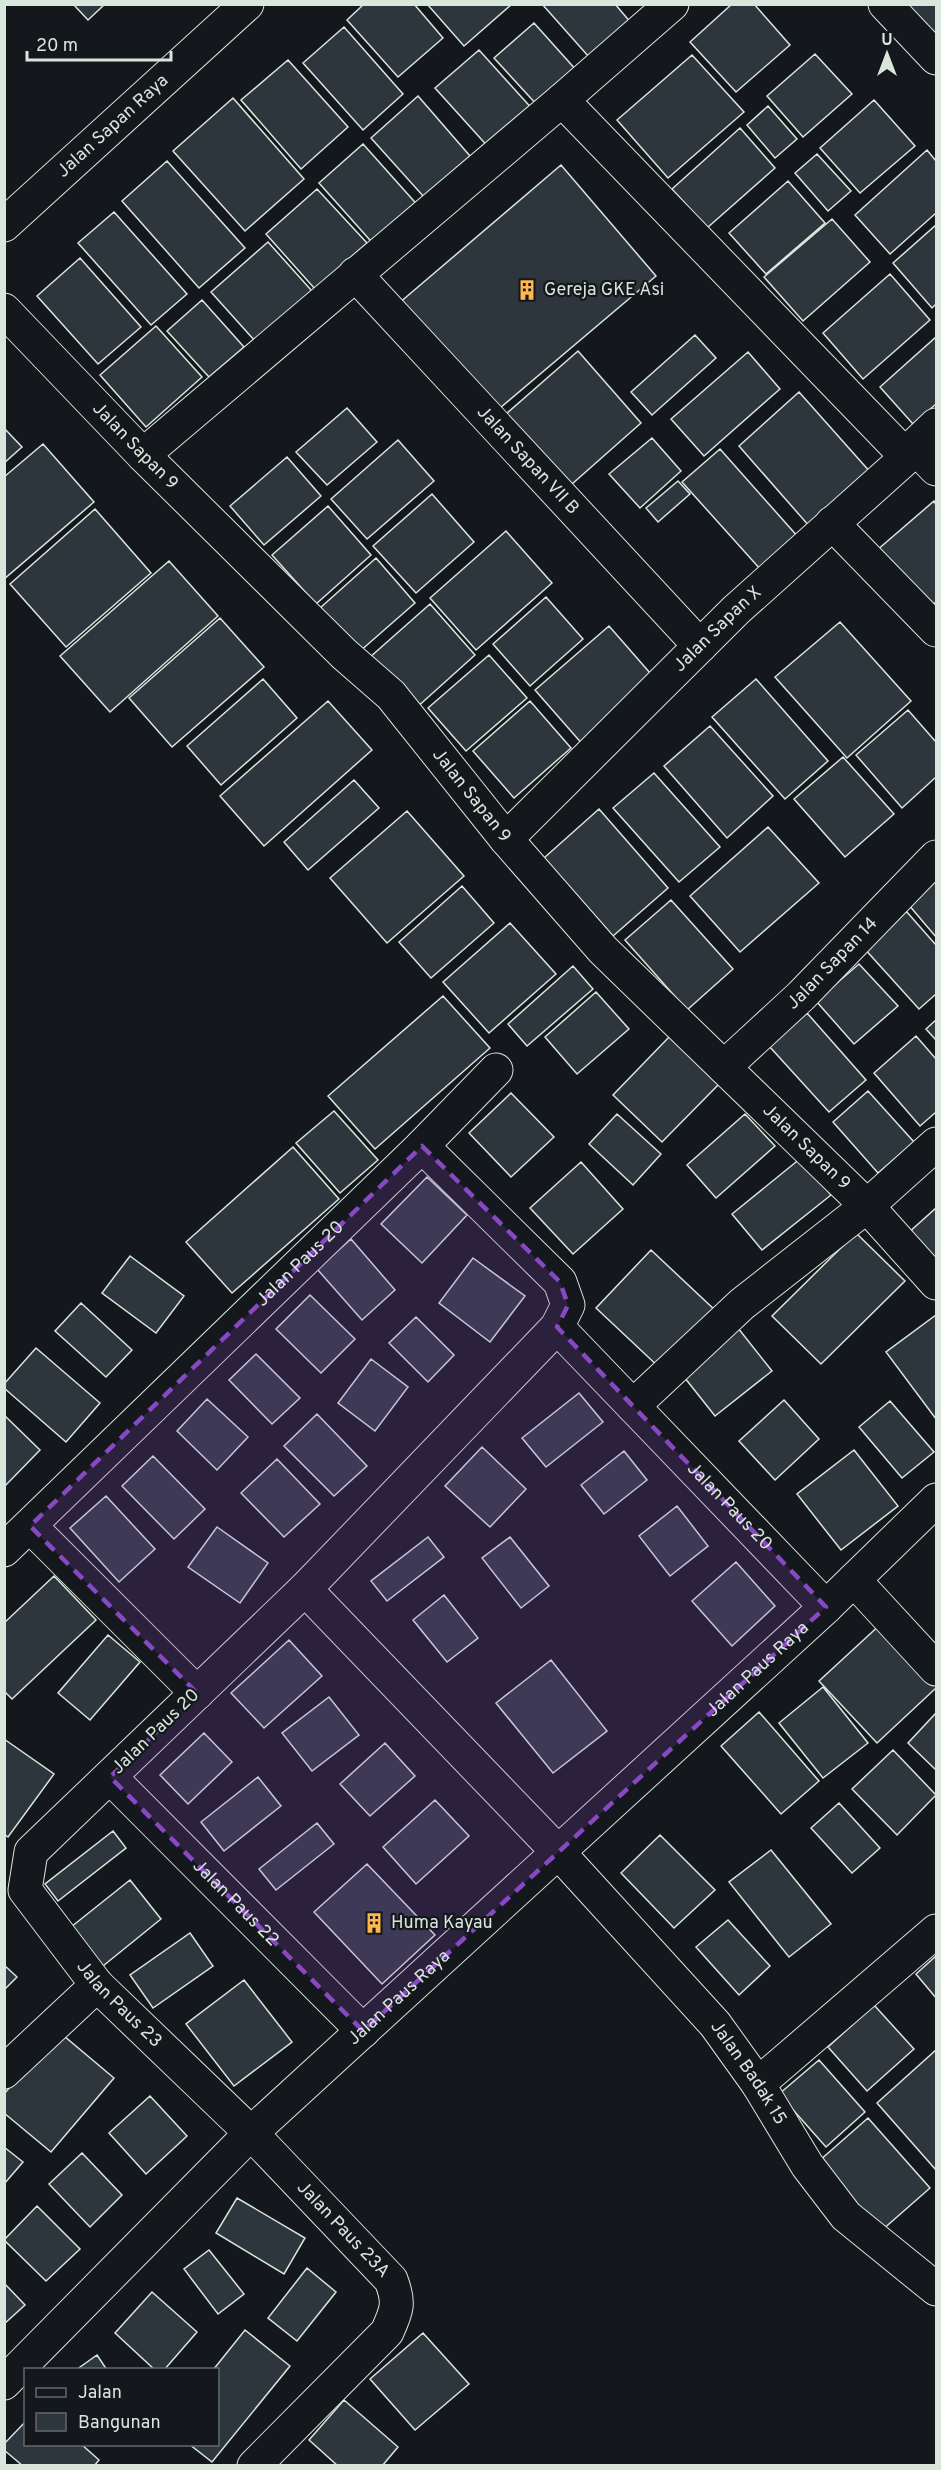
<svg xmlns="http://www.w3.org/2000/svg" width="941" height="2470" viewBox="0 0 941 2470" font-family="Overpass,sans-serif">
<style>
.building{fill:#2c363c;stroke:#d8e6dc;stroke-width:1.5}
.lines{fill:none;stroke-linecap:round;stroke-linejoin:round}
.minor-casing{stroke:#d8e6dc;stroke-width:35}
.minor{stroke:#14181c;stroke-width:33}
.marked{fill:#8948c3;fill-opacity:0.2;stroke:#8948c3;stroke-width:4.5;stroke-dasharray:12 8;stroke-linejoin:round}
.labels{text-anchor:middle;dominant-baseline:central;stroke-width:4.5;stroke-linejoin:round;paint-order:stroke}
.street-label{font-size:18px;fill:#d8e6dc;stroke:#14181c}
.poi-label{font-size:18px;fill:#d8e6dc;stroke:#14181c;text-anchor:start}
</style>
<rect width="100%" height="100%" fill="#14181c"/>
<!-- building -->
<path class="building" d="M73,4H105L88,20Z
M364,4H414L443,38L398,77L347,20Z
M427,4H512L464,46Z
M542,4H615L637,30L597,66Z
M732,4H754L790,45L736,92L690,42Z
M905,4H936V31L932,35Z
M534,23L577,71L538,106L494,58Z
M344,27L403,94L363,130L303,63Z
M479,50L535,112L491,150L435,88Z
M815,54L852,94L803,137L767,96Z
M692,55L744,112L668,178L617,120Z
M288,60L348,127L301,169L241,100Z
M418,96L470,156L424,197L371,138Z
M233,98L304,179L245,231L173,151Z
M874,100L915,146L860,193L820,148Z
M768,106L797,139L775,158L747,125Z
M740,128L775,168L707,228L672,189Z
M363,144L421,209L377,248L319,183Z
M927,150L936,161V213L890,254L855,215Z
M817,154L851,191L828,211L795,173Z
M167,161L245,248L199,288L122,201Z
M561,165L656,276L500,408L398,304Z
M788,181L825,223L766,274L729,233Z
M317,189L367,243L315,289L266,234Z
M114,212L187,294L151,325L78,243Z
M832,219L870,262L803,321L764,277Z
M936,225V304L932,308L893,263Z
M268,242L320,300L263,350L211,292Z
M80,258L141,327L98,364L37,296Z
M890,274L930,320L863,379L823,333Z
M202,300L244,347L209,377L167,331Z
M156,326L202,377L146,427L100,375Z
M695,335L716,358L652,415L631,392Z
M936,337V404L913,424L880,387Z
M578,351L641,423L563,492L499,420Z
M748,352L780,389L704,456L671,419Z
M799,392L871,473L810,527L739,446Z
M347,408L377,442L327,485L296,452Z
M4,428L22,447L4,463Z
M652,438L681,471L640,508L609,474Z
M398,440L434,481L367,539L331,499Z
M43,444L94,502L4,579V477Z
M720,449L799,538L761,570L682,482Z
M287,457L321,496L264,545L230,506Z
M678,481L690,494L658,522L646,508Z
M432,494L474,542L416,593L373,546Z
M934,501L936,505V602L928,609L876,551Z
M328,506L371,555L316,604L272,555Z
M95,509L151,573L66,647L10,584Z
M506,531L552,583L476,650L430,598Z
M376,558L415,603L359,652L320,608Z
M169,561L218,616L110,712L60,656Z
M546,597L583,639L530,686L493,644Z
M430,604L475,655L415,709L369,658Z
M220,618L264,667L172,747L129,698Z
M840,622L911,701L847,758L775,677Z
M609,626L657,681L584,746L535,690Z
M489,655L527,698L466,751L428,708Z
M263,679L297,718L221,785L187,746Z
M756,679L828,761L785,799L712,717Z
M328,701L372,750L264,846L220,796Z
M530,701L571,748L514,798L473,751Z
M908,710L936,742V777L902,808L856,755Z
M710,726L773,796L727,838L664,766Z
M843,757L894,814L845,857L794,799Z
M654,773L720,847L679,882L613,808Z
M354,780L379,808L308,870L284,842Z
M599,809L668,888L613,936L544,858Z
M407,811L464,876L387,943L330,878Z
M768,827L819,883L740,952L690,896Z
M936,879V937L908,904Z
M462,886L494,923L431,978L399,942Z
M671,900L733,969L687,1010L625,940Z
M906,911L936,945V994L919,1009L863,947Z
M510,923L556,974L489,1033L443,982Z
M859,964L898,1006L854,1044L816,1001Z
M573,966L593,989L527,1046L508,1024Z
M596,992L629,1029L577,1074L545,1037Z
M443,996L490,1048L375,1149L328,1096Z
M807,1013L866,1080L829,1112L769,1046Z
M936,1020V1040L926,1029Z
M670,1036L720,1083L662,1142L613,1095Z
M916,1036L936,1059V1112L920,1126L874,1073Z
M868,1091L914,1142L878,1173L833,1122Z
M511,1093L554,1137L511,1177L469,1133Z
M334,1111L378,1160L340,1193L296,1143Z
M617,1114L661,1154L633,1185L589,1144Z
M745,1114L775,1146L716,1198L687,1165Z
M293,1147L339,1199L232,1293L186,1242Z
M801,1158L831,1195L762,1250L732,1214Z
M581,1162L623,1209L573,1254L530,1208Z
M427,1177L467,1215L422,1263L381,1224Z
M936,1208V1267L907,1234Z
M856,1233L905,1281L821,1364L772,1316Z
M351,1239L395,1290L362,1320L317,1269Z
M651,1250L717,1312L662,1370L596,1308Z
M130,1256L184,1296L156,1333L102,1293Z
M473,1258L525,1296L490,1342L439,1303Z
M310,1295L355,1339L321,1373L276,1329Z
M81,1303L132,1350L106,1377L55,1331Z
M936,1315V1419L886,1352Z
M416,1317L454,1355L428,1382L389,1343Z
M734,1323L772,1371L715,1416L677,1368Z
M36,1348L100,1403L66,1442L4,1388V1384Z
M256,1354L300,1398L272,1424L229,1380Z
M371,1359L408,1387L375,1431L338,1403Z
M579,1393L603,1422L546,1467L522,1438Z
M207,1399L248,1437L217,1470L177,1431Z
M784,1400L819,1439L775,1480L739,1441Z
M890,1401L934,1452L902,1478L859,1427Z
M317,1414L367,1466L334,1496L284,1446Z
M4,1415L40,1450L4,1487Z
M482,1447L526,1489L490,1527L445,1486Z
M854,1450L898,1506L841,1550L797,1494Z
M624,1451L647,1480L604,1514L581,1485Z
M153,1456L205,1509L174,1539L122,1486Z
M277,1459L320,1504L284,1537L241,1493Z
M106,1496L155,1549L119,1582L70,1528Z
M677,1506L708,1546L670,1576L639,1536Z
M217,1527L268,1563L240,1603L188,1567Z
M428,1537L444,1557L387,1601L371,1581Z
M510,1537L549,1586L521,1608L482,1558Z
M736,1562L775,1606L732,1646L692,1601Z
M54,1576L96,1620L12,1699L4,1691V1623Z
M444,1595L478,1638L447,1662L413,1620Z
M883,1622L936,1678V1688L877,1743L819,1681Z
M108,1635L140,1662L90,1720L58,1693Z
M289,1640L322,1676L264,1728L231,1693Z
M551,1660L607,1731L553,1773L496,1703Z
M823,1687L868,1743L823,1778L779,1723Z
M329,1697L359,1735L312,1771L282,1733Z
M759,1712L819,1781L781,1814L721,1746Z
M936,1713V1770L908,1743Z
M204,1733L232,1762L188,1804L160,1775Z
M4,1739L54,1774L8,1837L4,1834Z
M385,1743L415,1776L370,1816L340,1784Z
M893,1750L936,1795L897,1835L852,1789Z
M258,1777L281,1806L224,1851L201,1822Z
M435,1800L469,1836L416,1884L383,1847Z
M839,1803L880,1848L852,1873L811,1828Z
M317,1823L334,1844L276,1890L259,1869Z
M113,1831L126,1848L58,1901L45,1884Z
M660,1835L715,1890L674,1928L621,1873Z
M771,1850L831,1924L789,1957L729,1882Z
M367,1864L435,1935L382,1984L314,1912Z
M130,1880L161,1919L98,1970L66,1931Z
M728,1920L770,1966L739,1995L696,1947Z
M190,1933L213,1966L153,2008L130,1975Z
M936,1956V1998L916,1974Z
M4,1965L17,1977L4,1990Z
M244,1980L292,2042L234,2086L186,2024Z
M874,2005L914,2049L867,2091L828,2047Z
M58,2031L114,2078L51,2152L4,2113V2094Z
M936,2050V2170L877,2103Z
M819,2060L865,2112L826,2147L779,2094Z
M150,2096L187,2136L146,2174L109,2133Z
M868,2118L930,2188L881,2231L819,2161Z
M4,2147L23,2162L4,2184Z
M82,2153L122,2195L90,2227L49,2184Z
M237,2198L305,2238L284,2274L216,2233Z
M37,2206L80,2249L46,2281L4,2240Z
M209,2250L244,2294L218,2314L184,2269Z
M307,2268L336,2292L297,2341L268,2318Z
M4,2283L25,2305L4,2324Z
M152,2292L197,2332L164,2370H155L115,2333Z
M245,2330L290,2366L212,2462L189,2444H218V2370H213Z
M423,2333L469,2384L415,2430L370,2379Z
M97,2355L107,2370H76Z
M344,2400L398,2447L382,2466H338L309,2440Z
M26,2421V2444H81L99,2460L94,2466H23L4,2450V2444Z"/>
<g class="lines">
<!-- minor casing -->
<g class="minor-casing">
<g id="minor">
<path d="M885,4L936,58"/>
<path d="M562,100L907,457"/>
<path id="s1" d="M4,225L247,4"/>
<path id="s2" d="M355,274L700,646"/>
<path id="s3" d="M4,310L143,455L344,654L391,695L506,839L603,950L867,1206L936,1283"/>
<path d="M914,446L936,469"/>
<path d="M143,455L562,100L672,4"/>
<path d="M832,523L936,630"/>
<path id="s4" d="M506,839L736,610L907,457L914,446L936,425"/>
<path id="s5" d="M724,1067L801,996L936,857"/>
<path d="M422,1146L496,1070"/>
<path id="s6" d="M557,1327L826,1607"/>
<path d="M633,1406L742,1304L867,1206L936,1144"/>
<path d="M30,1526L197,1693"/>
<path id="s7" d="M4,1550L422,1146L560,1282L568,1305L557,1327L305,1589L31,1852L25,1890L97,1985L251,2133L391,2280C400,2303 397,2310 387,2332L254,2466"/>
<path d="M854,1580L936,1669"/>
<path id="s8" d="M305,1589L559,1853L715,2024L758,2084L807,2165L846,2216L936,2289"/>
<path id="s9" d="M110,1777L363,2031"/>
<path d="M4,2072L97,1985"/>
<path d="M758,2084L936,1931"/>
<path id="s10" d="M4,2383L251,2133L826,1607L936,1500"/>
</g>
</g>
<!-- minor -->
<use href="#minor" class="minor"/>
</g>
<!-- marked area -->
<path class="marked" d="M422,1146L560,1282L568,1305L557,1327L826,1607L363,2031L110,1777L197,1693L30,1526Z"/>
<!-- icons -->
<defs>
<g id="building-bare" transform="scale(1.62)"><path d="M-4-6H4V6H1V3H-1V6H-4ZM-2.5-4.3h1.7v1.8h-1.7ZM.8-4.3h1.7v1.8H.8ZM-2.5-1h1.7V.8h-1.7ZM.8-1h1.7V.8H.8Z" fill="#ffb74d" stroke="#14181c" stroke-width="2.5" paint-order="stroke"/></g>
</defs>
<g fill-rule="evenodd">
<use href="#building-bare" x="527" y="290"/>
<use href="#building-bare" x="374" y="1923"/>
</g>
<g class="labels">
<!-- street labels -->
<g class="street-label">
<text stroke="none"><textPath href="#s1" startOffset="147">Jalan Sapan Raya</textPath></text>
<text stroke="none"><textPath href="#s3" startOffset="189">Jalan Sapan 9</textPath></text>
<text stroke="none"><textPath href="#s2" startOffset="254">Jalan Sapan VII B</textPath></text>
<text stroke="none"><textPath href="#s4" startOffset="298">Jalan Sapan X</textPath></text>
<text stroke="none"><textPath href="#s3" startOffset="675">Jalan Sapan 9</textPath></text>
<text stroke="none"><textPath href="#s5" startOffset="150">Jalan Sapan 14</textPath></text>
<text stroke="none"><textPath href="#s3" startOffset="1161">Jalan Sapan 9</textPath></text>
<text stroke="none"><textPath href="#s7" startOffset="412">Jalan Paus 20</textPath></text>
<text stroke="none"><textPath href="#s6" startOffset="249">Jalan Paus 20</textPath></text>
<text stroke="none"><textPath href="#s10" startOffset="1038">Jalan Paus Raya</textPath></text>
<text transform="translate(156 1732) rotate(-44)">Jalan Paus 20</text>
<text stroke="none"><textPath href="#s9" startOffset="178">Jalan Paus 22</textPath></text>
<text stroke="none"><textPath href="#s10" startOffset="552">Jalan Paus Raya</textPath></text>
<text stroke="none"><textPath href="#s7" startOffset="1754">Jalan Paus 23</textPath></text>
<text stroke="none"><textPath href="#s8" startOffset="657">Jalan Badak 15</textPath></text>
<text stroke="none"><textPath href="#s7" startOffset="2072">Jalan Paus 23A</textPath></text>
</g>
<!-- poi labels -->
<g class="poi-label">
<text x="544" y="290">Gereja GKE Asi</text>
<text x="391" y="1923">Huma Kayau</text>
</g>
</g>
<!-- border -->
<rect width="941" height="2470" fill="none" stroke="#d8e6dc" stroke-width="12"/>
<!-- legend -->
<rect x="24" y="2368" width="195" height="78" fill="#14181c" stroke="#626a69" stroke-width="1.5"/>
<rect x="36" y="2388" width="30" height="9" fill="#14181c" stroke="#626a69" stroke-width="1.5"/>
<text x="78" y="2398" font-size="18" fill="#d8e6dc">Jalan</text>
<rect x="36" y="2413" width="30" height="18" fill="#2c363c" stroke="#626a69" stroke-width="1.5"/>
<text x="78" y="2428" font-size="18" fill="#d8e6dc">Bangunan</text>
<!-- north arrow -->
<g transform="translate(887 54)" stroke="#14181c" stroke-width="4.5" paint-order="stroke">
<path d="M0-4.5L10 22L0 15L-10 22Z" fill="#d8e6dc"/>
<text y="-9" font-size="16" font-weight="bold" text-anchor="middle" fill="#d8e6dc">U</text>
</g>
<!-- scale -->
<path d="M27 51v9h144v-9" fill="none" stroke="#d8e6dc" stroke-width="3"/>
<text x="36" y="51" font-size="18" fill="#d8e6dc" stroke="#14181c" stroke-width="4.5" paint-order="stroke">20 m</text>
</svg>
